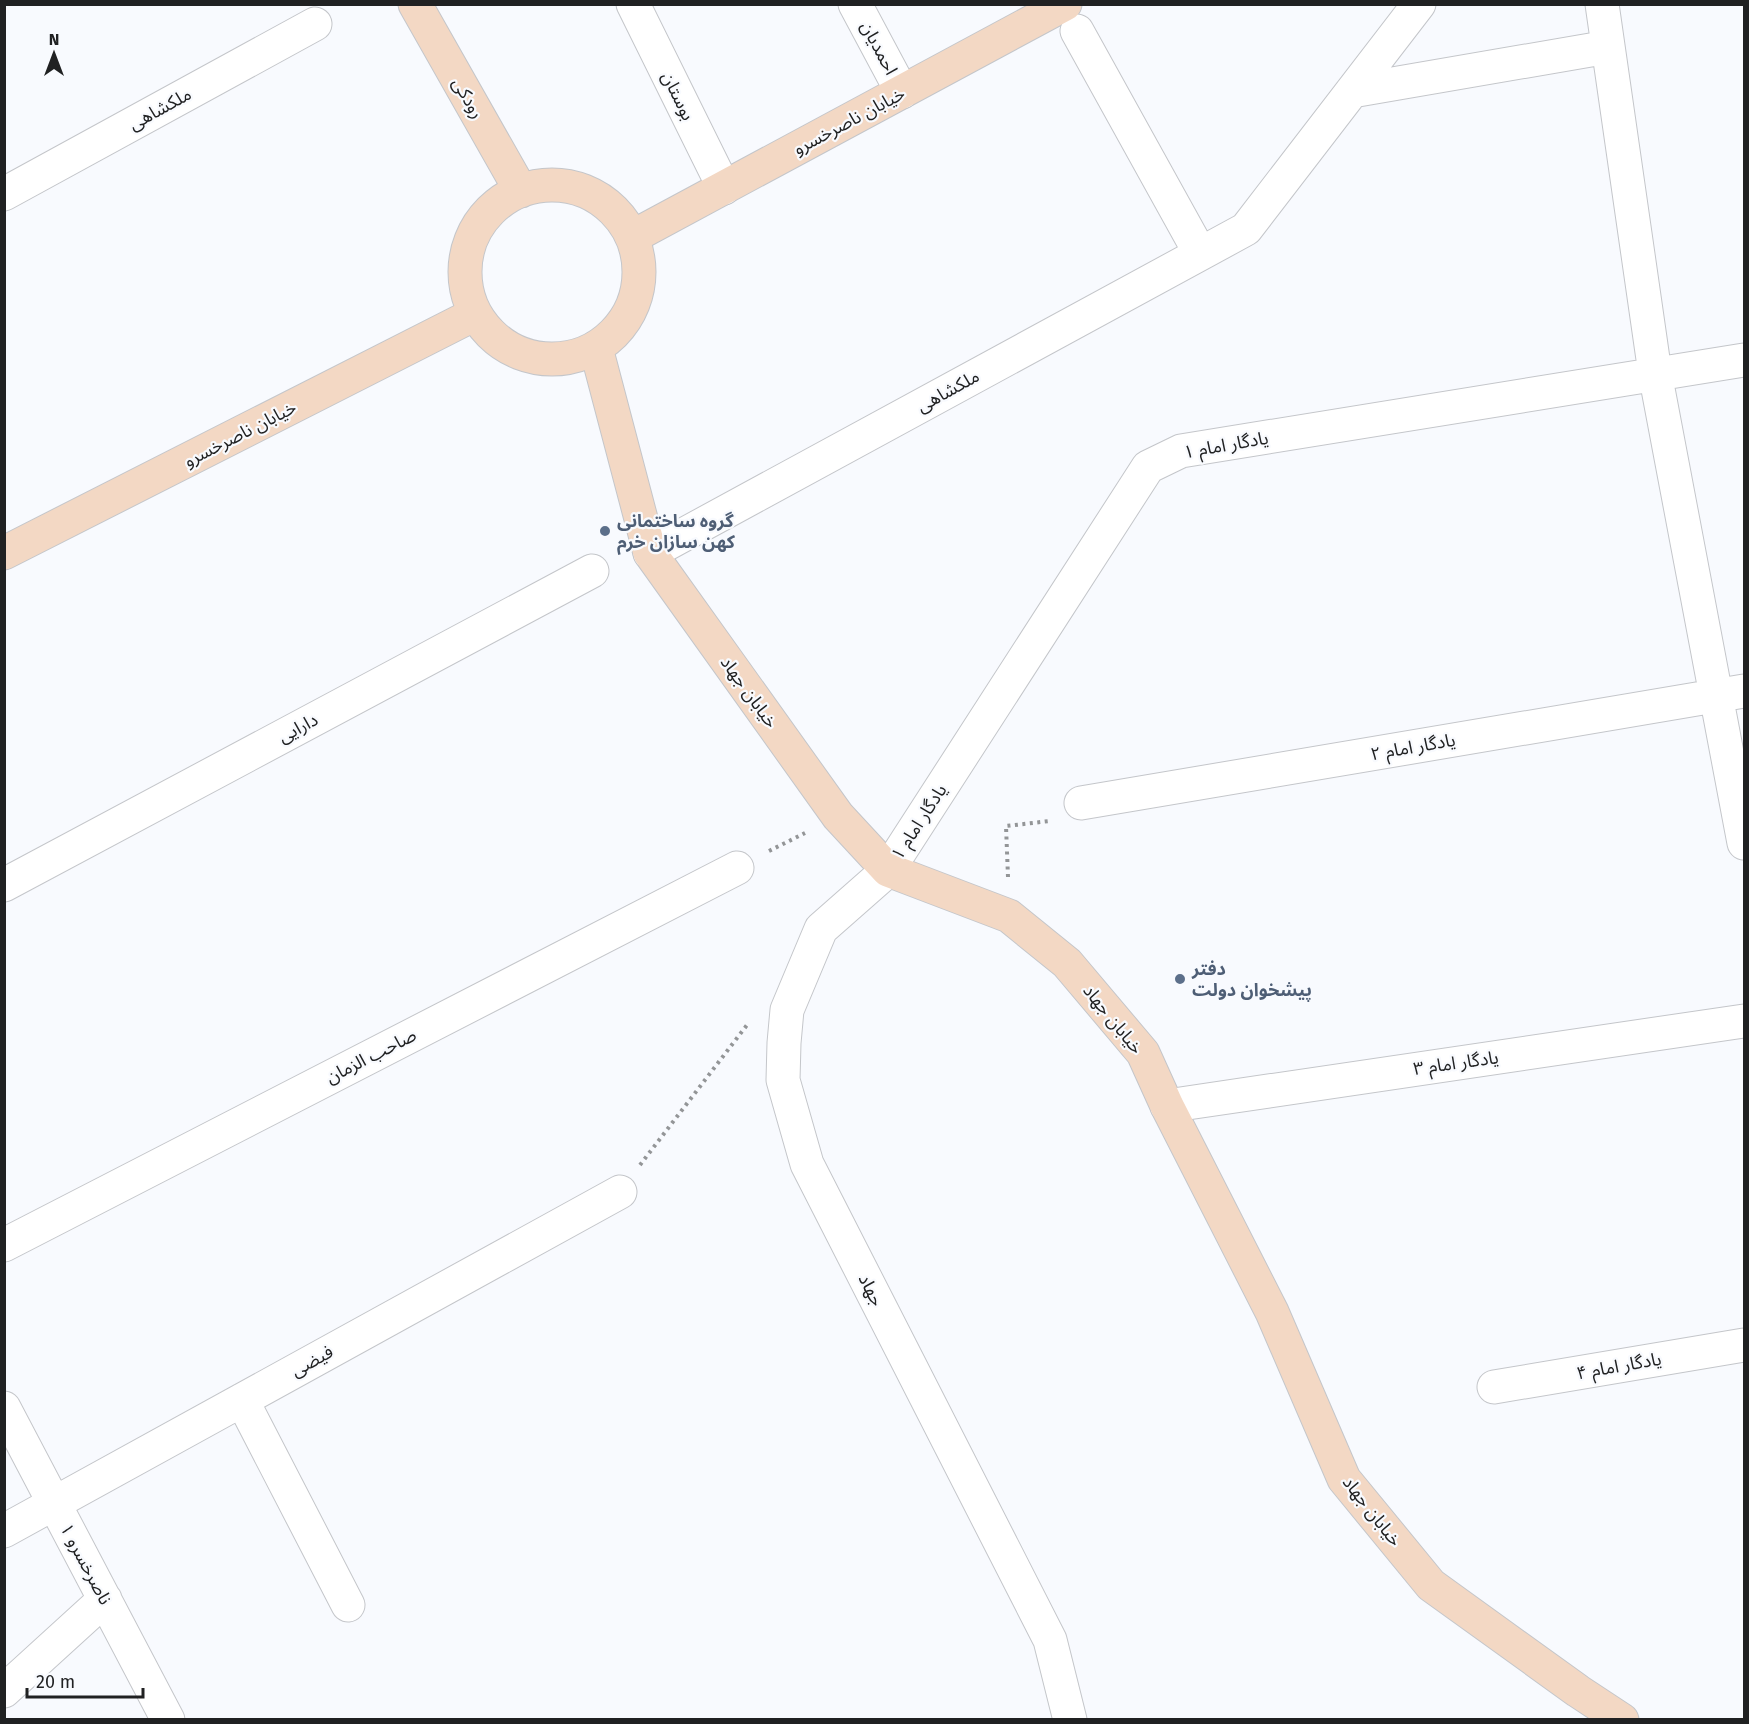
<svg xmlns="http://www.w3.org/2000/svg" width="1749" height="1724" viewBox="0 0 1749 1724" font-family="'Fira Sans','Noto Sans Arabic',sans-serif">
<style>
.lines{fill:none;stroke-linecap:round;stroke-linejoin:round}
.street-casing{stroke:#c4c6ca;stroke-width:35}
.secondary-casing{stroke:#c4c6ca;stroke-width:35}
.path{stroke:#939597;stroke-width:4;stroke-dasharray:3 4.5;stroke-linecap:butt}
.street{stroke:#fff;stroke-width:33}
.secondary{stroke:#f3d8c4;stroke-width:33}
.service-dot{fill:#5c6f8a;stroke:#f8fafe;stroke-width:2}
.labels{text-anchor:middle;dominant-baseline:central;stroke-width:4.5;stroke-linejoin:round;paint-order:stroke}
.street-label{font-size:18px;fill:#202122;stroke:#f8fafe}
.service-label{font-size:18px;font-weight:bold;fill:#4e5e75;stroke:#f8fafe;text-anchor:start}
</style>
<rect width="100%" height="100%" fill="#f8fafe"/>
<g class="lines">
<!-- street casing -->
<g class="street-casing">
<path id="street" d="M633,4L724,188
M855,4L902,92
M1602,4L1655,373L1744,843
M1077,31L1200,253
M1352,91L1608,47
M4,194L315,24
M650,553L1246,229L1419,4
M1081,803L1744,691
M4,885L592,571
M1167,1106L1744,1021
M4,1245L737,868
M1494,1387L1744,1345
M242,1400L348,1605
M4,1408L168,1720
M4,1531L620,1192
M4,1691L105,1599
M1070,1720L1050,1640L807,1164L783,1080L784,1043L787,1010L821,929L888,870L1148,467L1181,451L1744,360"/>
</g>
<!-- secondary casing -->
<g class="secondary-casing">
<path id="secondary" d="M415,4L521,191
M465 272a87 87 0 1 1 174 0a87 87 0 1 1-174 0Z
M632,237L1065,4
M596,348L650,553L838,816L888,870L1009,916L1067,963L1143,1053L1167,1106L1272,1312L1344,1479L1431,1585L1578,1691L1622,1720
M4,553L475,314"/>
</g>
<!-- path -->
<path class="path" d="M769,851L805,833
M1008,877L1006,826L1050,821
M640,1165L747,1025"/>
<!-- street -->
<use href="#street" class="street"/>
<!-- secondary -->
<use href="#secondary" class="secondary"/>
</g>
<!-- markers -->
<g class="service-dot">
<circle cx="605" cy="531" r="6"/>
<circle cx="1180" cy="979" r="6"/>
</g>
<g class="labels">
<!-- street labels -->
<g class="street-label">
<text transform="translate(879 48) rotate(62)">احمدیان</text>
<text transform="translate(678 96) rotate(64)">بوستان</text>
<text transform="translate(468 98) rotate(60)">رودکی</text>
<text transform="translate(160 109) rotate(-29)">ملکشاهی</text>
<text transform="translate(849 121) rotate(-28)">خیابان ناصرخسرو</text>
<text transform="translate(948 391) rotate(-29)">ملکشاهی</text>
<text transform="translate(240 434) rotate(-27)">خیابان ناصرخسرو</text>
<text transform="translate(1226 445) rotate(-10)">یادگار امام ۱</text>
<text transform="translate(749 692) rotate(54)">خیابان جهاد</text>
<text transform="translate(298 728) rotate(-28)">دارایی</text>
<text transform="translate(1413 747) rotate(-10)">یادگار امام ۲</text>
<text transform="translate(919 822) rotate(-57)">یادگار امام ۱</text>
<text transform="translate(1113 1019) rotate(51)">خیابان جهاد</text>
<text transform="translate(371 1056) rotate(-27)">صاحب الزمان</text>
<text transform="translate(1456 1063) rotate(-8)">یادگار امام ۳</text>
<text transform="translate(871 1290) rotate(63)">جهاد</text>
<text transform="translate(312 1361) rotate(-29)">فیضی</text>
<text transform="translate(1619 1366) rotate(-10)">یادگار امام ۴</text>
<text transform="translate(1372 1511) rotate(52)">خیابان جهاد</text>
<text transform="translate(86 1564) rotate(62)">ناصرخسرو ۱</text>
</g>
<!-- service labels -->
<g class="service-label">
<text x="617" y="521">گروه ساختمانی<tspan x="617" dy="21">کهن سازان خرم</tspan></text>
<text x="1192" y="969">دفتر<tspan x="1192" dy="21">پیشخوان دولت</tspan></text>
</g>
</g>
<!-- border -->
<rect width="1749" height="1724" fill="none" stroke="#202122" stroke-width="12"/>
<!-- north arrow -->
<g transform="translate(54 54)" stroke="#f8fafe" stroke-width="4.5" paint-order="stroke">
<path d="M0-4.5L10 22L0 15L-10 22Z" fill="#202122"/>
<text y="-9" font-size="16" font-weight="bold" text-anchor="middle" fill="#202122">N</text>
</g>
<!-- scale -->
<path d="M27 1688v9h116v-9" fill="none" stroke="#202122" stroke-width="3"/>
<text x="36" y="1688" font-size="18" fill="#202122" stroke="#f8fafe" stroke-width="4.5" paint-order="stroke">20 m</text>
</svg>
